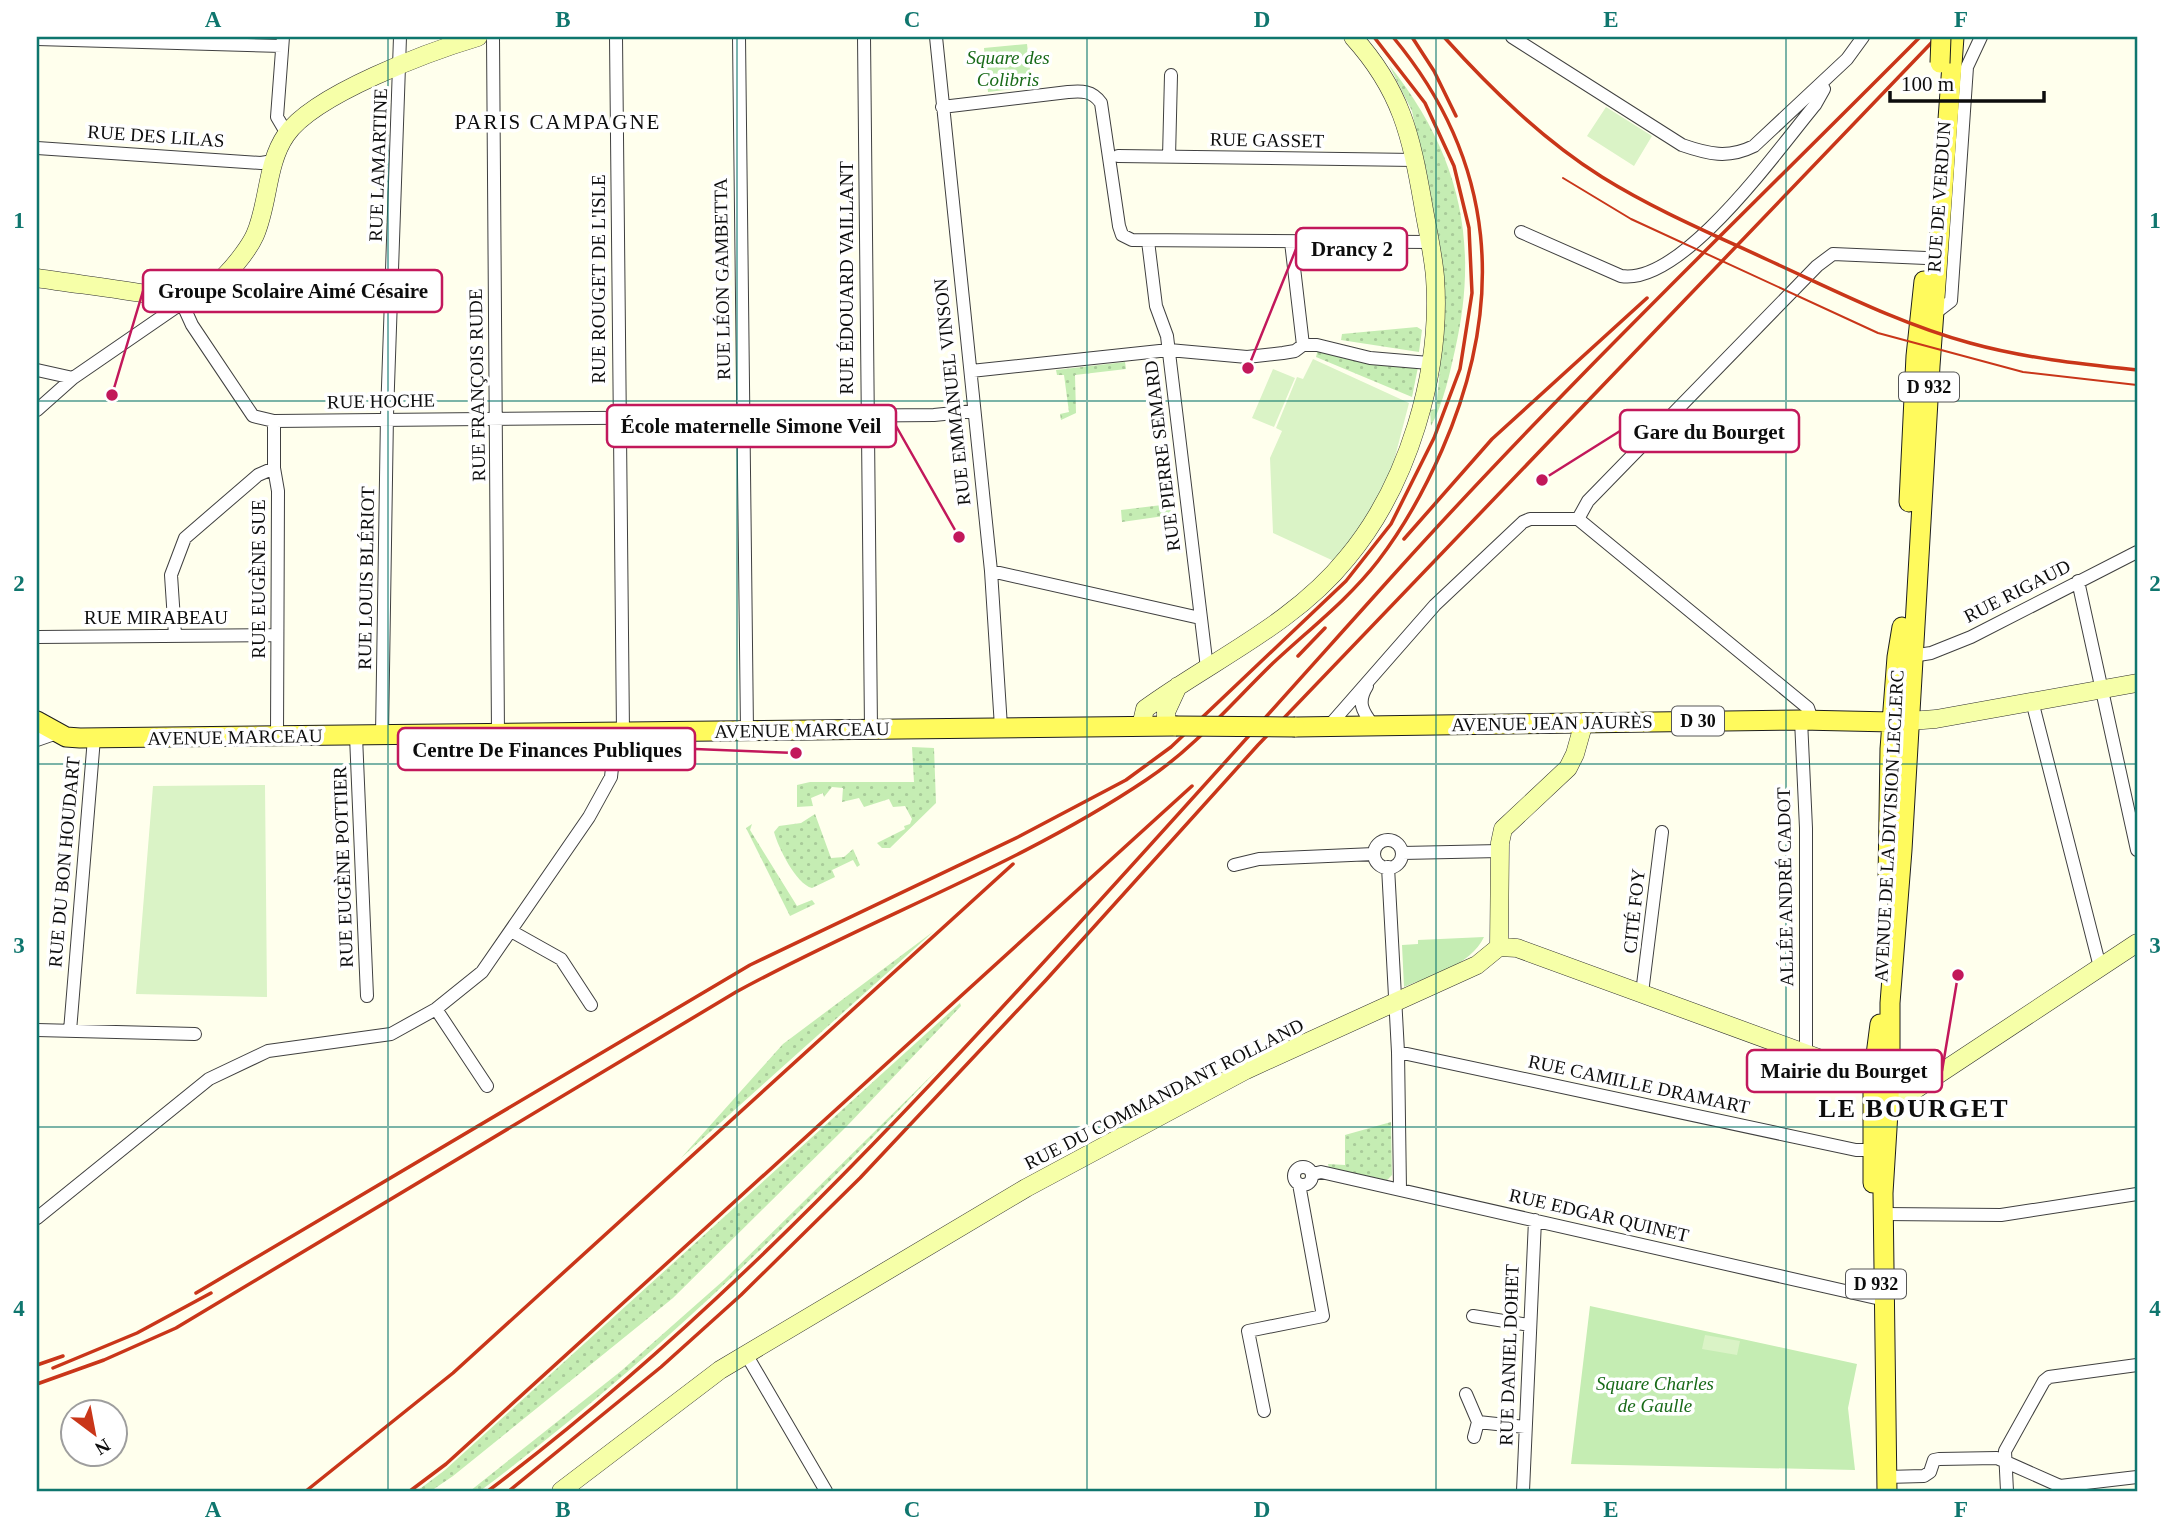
<svg xmlns="http://www.w3.org/2000/svg" width="2174" height="1528" viewBox="0 0 2174 1528" font-family="Georgia,serif">
<style>
.grass{fill:url(#grass-dots)}
.park{fill:#c5edb3}
.pitch{fill:#daf3c6}
.lines{fill:none;stroke-linecap:round;stroke-linejoin:round}
.street-casing{stroke:#404040;stroke-width:14}
.secondary-casing{stroke:#2f2f2f;stroke-width:19}
.primary-casing{stroke:#1e1e1e;stroke-width:21}
.street{stroke:#fff;stroke-width:12}
.secondary{stroke:#f6ffa8;stroke-width:18}
.primary{stroke:#fffa5d;stroke-width:19}
.tram{stroke:#c93619;stroke-width:2}
.rail{stroke:#c93619;stroke-width:3.5}
.primary-bridge-casing{stroke:#1e1e1e;stroke-width:21;stroke-linecap:butt}
.primary-bridge{stroke:#fffa5d;stroke-width:19}
.grid{fill:none;stroke:#0f766e;stroke-width:2;stroke-opacity:0.55}
.labels{text-anchor:middle;dominant-baseline:central;stroke-width:7;stroke-linejoin:round;paint-order:stroke}
.shield{fill:#fff;stroke:#565656;stroke-width:2}
.shield-label{font-size:18px;font-weight:bold;fill:#0d0d0d}
.park-label{font-size:19px;font-style:italic;fill:#186a18;stroke:#fff}
.street-label{font-size:19px;fill:#0d0d0d;stroke:#fff}
.neighbourhood-label{font-size:21px;letter-spacing:2px;fill:#0d0d0d;stroke:#fff}
.district-label{font-size:26px;font-weight:bold;letter-spacing:2px;fill:#0d0d0d;stroke:#fff}
.leader{fill:none;stroke:#c2185b;stroke-width:2.5}
.callout-dot{fill:#c2185b;stroke:#fff;stroke-width:2.5}
.callout{fill:#fff;stroke:#c2185b;stroke-width:2.5}
.callout-label{font-size:21px;text-anchor:middle;font-weight:bold;fill:#0d0d0d}
.neatline{fill:none;stroke:#0f766e;stroke-width:2.5}
.grid-label{font-size:23px;text-anchor:middle;font-weight:bold;fill:#0f766e}
</style>
<defs>
<pattern id="grass-dots" width="8" height="8" patternUnits="userSpaceOnUse" patternTransform="scale(1.75)"><rect width="8" height="8" fill="#c5edb3"/><path d="M2 2h.1M6 6h.1" fill="none" stroke="#a8ca99" stroke-width="1.8" stroke-linecap="round"/></pattern>
</defs>
<rect width="100%" height="100%" fill="#ffffed"/>
<!-- grass -->
<path class="grass" d="M1389,65C1459,152 1480,242 1455,350C1449,376 1444,402 1431,426L1430,410L1436,409L1440,369V246L1412,111Z
M1417,327L1422,330L1419,352L1341,340L1342,334Z
M1318,349L1418,367L1412,397L1316,357Z
M1125,362L1126,369L1075,375L1076,413L1061,420L1060,414L1069,412L1064,375H1057L1056,370Z
M1170,504L1171,515L1122,522L1121,510Z
M912,747L934,748L936,803L890,848H882L877,843L905,829L904,826L910,824L912,819L905,806L893,807L889,799L864,807L859,798L842,802L843,788L832,787L824,797L823,793L811,798L813,806L797,807V785L810,782H914Z
M815,814L831,858L844,857L853,849L860,865L857,867L853,860L832,870L835,877L812,888C796,884 778,847 774,832L779,826L801,823Z
M752,824L750,830L797,906L812,900L815,904L790,916L746,828Z
M934,931L681,1158L783,1044Z
M960,1003L961,1006L847,1126L673,1298L453,1476L431,1491H417L445,1470Z
M938,1069C795,1221 647,1366 480,1491H470L621,1371L724,1280Z
M1391,1122L1392,1175L1387,1180L1329,1168L1328,1164L1345,1165V1135Z"/>
<!-- park -->
<path class="park" d="M1027,44L1032,87L988,92L984,48Z
M1484,937C1470,966 1432,975 1404,987L1402,945L1418,944V940Z
M1590,1306L1857,1364L1848,1408L1855,1470L1571,1464Z"/>
<!-- pitch -->
<path class="pitch" d="M1606,107L1652,136L1634,166L1587,136Z
M1313,359L1409,403L1389,480L1372,513L1336,562L1273,533L1270,458L1282,431L1276,428L1297,377L1303,379Z
M1273,369L1295,378L1274,427L1252,418Z
M265,785L267,997L136,994L153,786Z
M1705,1335L1740,1341L1737,1355L1702,1349Z"/>
<g class="lines">
<!-- street casing -->
<g class="street-casing">
<path id="street" d="M283,37L277,117L287,134
M493,37L498,734
M616,37L623,732
M739,37L747,731
M864,37L871,729
M936,37L991,571L1001,727
M1512,37L1682,145C1708,154 1728,159 1754,146L1847,59L1863,37
M37,39L282,46
M942,107L1068,92C1081,91 1092,90 1101,103L1119,226L1122,235L1132,240L1429,242
M37,148L261,163L273,161
M1118,156L1415,160
M1169,157L1171,75
M1521,232L1621,276C1682,286 1778,149 1815,105L1824,89
M1148,241L1156,306L1167,336L1207,668
M1291,242L1303,345
M1934,314L1951,301L1967,67L1981,37
M37,370L73,378
M971,371L1169,350L1247,357L1283,353L1295,351L1303,345H1317L1370,358L1429,363
M37,410L73,378L182,303L192,325L253,416L274,421L934,415L974,411
M274,421V468L278,491L277,736
M1578,519L1588,501L1817,266L1833,254L1926,258
M1578,519L1808,708L1812,720
M991,571L1200,618
M2078,581L2137,850
M175,635L171,575L185,538L258,475L274,468
M37,637L275,635
M1912,656L1931,653L1971,637L2137,552
M1367,686C1357,702 1362,711 1373,725
M2032,701L2100,967
M1801,720L1806,828V1054
M1329,726L1435,605L1523,522L1530,519H1578
M382,735L387,415L400,37
M356,736L367,996
M37,740L57,733
M1374 854a14 14 0 1 1 28 0a14 14 0 1 1-28 0Z
M1402,853L1500,851
M1234,865L1259,859L1374,854
M1388,867L1398,1052L1400,1189
M511,931L561,959L591,1005
M1642,993L1662,832
M436,1009L487,1086
M37,1030L195,1034
M70,1031L94,738
M1398,1052L1856,1150H1872
M1294 1176a9 9 0 1 1 18 0a9 9 0 1 1-18 0Z
M1313,1174L1321,1172L1876,1298
M1884,1214L2001,1215L2137,1194
M37,1218L209,1079L268,1051L391,1034L436,1009L482,972L589,817L611,777L616,732
M1473,1316L1529,1325
M746,1354L826,1491
M1466,1394L1478,1422L1474,1437
M1264,1411L1248,1331L1323,1316L1299,1184
M1478,1422L1525,1427
M1886,1477L1924,1476L1930,1472L1934,1460L1939,1459L1997,1458L2060,1486L2137,1477
M1523,1491L1535,1220
M2007,1491L2005,1451L2044,1381L2049,1377L2137,1365"/>
</g>
<!-- secondary casing -->
<g class="secondary-casing">
<path id="secondary" d="M37,278C75,284 114,288 152,295C162,297 173,303 183,303C207,302 246,255 255,235C269,203 266,164 286,135C314,94 431,51 478,37
M1896,722L1936,719L2137,683
M1166,725V712L1178,686
M1141,726L1145,709C1212,660 1293,625 1347,558C1408,485 1442,372 1435,277C1433,253 1427,228 1423,204C1411,135 1401,90 1353,37
M1499,947L1500,843L1503,829L1568,768L1575,754L1584,722
M1882,1089L1889,1100L1904,1097L2137,943
M561,1491L720,1370L1026,1188L1246,1070L1477,965L1499,947L1517,948L1873,1078L1905,1083L1940,1071"/>
</g>
<!-- primary casing -->
<g class="primary-casing">
<path id="primary" d="M1909,502L1916,356L1924,281
M37,721L66,737L80,738L1176,726
M1295,727L1801,720L1892,722
M1888,879L1890,749L1897,657L1902,627
M1873,1183V1078L1880,1024
M1887,1491L1883,1193L1890,1080V1003L1902,850L1930,366L1954,37"/>
</g>
<!-- street -->
<use href="#street" class="street"/>
<!-- secondary -->
<use href="#secondary" class="secondary"/>
<!-- primary -->
<use href="#primary" class="primary"/>
<!-- tram -->
<path class="tram" d="M1563,178L1631,219L1878,333L2023,372L2137,385"/>
<!-- rail -->
<path class="rail" d="M1412,37L1434,71L1456,116
M1444,37C1491,89 1542,139 1602,177C1655,210 1712,234 1768,260C1834,290 1900,324 1970,343C2024,358 2081,364 2137,370
M1404,539L1492,439L1647,298
M1298,656L1325,628
M196,1293L750,965L1018,837L1126,780L1171,747L1346,581L1391,524L1434,438L1460,369L1472,293L1469,228L1454,166L1425,103L1374,37
M37,1365L63,1356
M53,1368L137,1333L211,1293
M37,1384L104,1360L176,1328L736,992C871,918 1018,866 1146,780C1193,749 1231,704 1271,665C1307,631 1347,601 1378,561C1404,527 1425,489 1442,450C1506,303 1497,162 1393,37
M306,1491L453,1373L1013,864
M410,1491L446,1464L1192,786
M488,1491C675,1350 838,1185 996,1014C1131,868 1263,720 1396,572C1563,387 1744,214 1920,37
M509,1491L661,1367L741,1295L860,1178L1046,980L1258,745L1937,37"/>
<!-- primary-bridge casing -->
<g class="primary-bridge-casing">
<path id="primary-bridge" d="M1940,63L1941,37
M1176,726L1295,727"/>
</g>
<!-- primary-bridge -->
<use href="#primary-bridge" class="primary-bridge"/>
</g>
<!-- grid -->
<path class="grid" d="M388,37V1491M737,37V1491M1087,37V1491M1436,37V1491M1786,37V1491M37,401H2137M37,764H2137M37,1127H2137"/>
<g class="labels">
<!-- shield labels -->
<g class="shield">
<rect x="1899" y="372.5" width="60" height="29" rx="5"/>
<rect x="1672" y="706.5" width="52" height="29" rx="5"/>
<rect x="1846" y="1269.5" width="60" height="29" rx="5"/>
</g>
<g class="shield-label">
<text x="1929" y="387">D 932</text>
<text x="1698" y="721">D 30</text>
<text x="1876" y="1284">D 932</text>
</g>
<!-- park labels -->
<g class="park-label">
<text x="1008" y="57">Square des<tspan x="1008" dy="22">Colibris</tspan></text>
<text x="1655" y="1383">Square Charles<tspan x="1655" dy="22">de Gaulle</tspan></text>
</g>
<!-- street labels -->
<g class="street-label">
<text transform="translate(156 136) rotate(4)">RUE DES LILAS</text>
<text transform="translate(1267 140) rotate(1)">RUE GASSET</text>
<text transform="translate(378 165) rotate(-88)">RUE LAMARTINE</text>
<text transform="translate(1939 197) rotate(-86)">RUE DE VERDUN</text>
<text transform="translate(846 278) rotate(-90)">RUE ÉDOUARD VAILLANT</text>
<text transform="translate(598 279) rotate(-90)">RUE ROUGET DE L'ISLE</text>
<text transform="translate(722 279) rotate(-91)">RUE LÉON GAMBETTA</text>
<text transform="translate(477 385) rotate(-91)">RUE FRANÇOIS RUDE</text>
<text transform="translate(952 392) rotate(-96)">RUE EMMANUEL VINSON</text>
<text transform="translate(381 401) rotate(-1)">RUE HOCHE</text>
<text transform="translate(1162 456) rotate(-97)">RUE PIERRE SEMARD</text>
<text transform="translate(366 578) rotate(-89)">RUE LOUIS BLÉRIOT</text>
<text transform="translate(258 579) rotate(-90)">RUE EUGÈNE SUE</text>
<text transform="translate(2017 591) rotate(-27)">RUE RIGAUD</text>
<text x="156" y="617">RUE MIRABEAU</text>
<text transform="translate(1552 723) rotate(-1)">AVENUE JEAN JAURÈS</text>
<text transform="translate(802 730) rotate(-1)">AVENUE MARCEAU</text>
<text transform="translate(235 737) rotate(-1)">AVENUE MARCEAU</text>
<text transform="translate(1889 826) rotate(-87)">AVENUE DE LA DIVISION LECLERC</text>
<text transform="translate(64 862) rotate(-85)">RUE DU BON HOUDART</text>
<text transform="translate(343 867) rotate(-92)">RUE EUGÈNE POTTIER</text>
<text transform="translate(1785 887) rotate(-91)">ALLÉE ANDRÉ CADOT</text>
<text transform="translate(1634 911) rotate(-84)">CITÉ FOY</text>
<text transform="translate(1639 1084) rotate(12)">RUE CAMILLE DRAMART</text>
<text transform="translate(1164 1094) rotate(-27)">RUE DU COMMANDANT ROLLAND</text>
<text transform="translate(1599 1215) rotate(13)">RUE EDGAR QUINET</text>
<text transform="translate(1509 1355) rotate(-88)">RUE DANIEL DOHET</text>
</g>
<!-- neighbourhood labels -->
<g class="neighbourhood-label">
<text x="558" y="122">PARIS CAMPAGNE</text>
</g>
<!-- district labels -->
<g class="district-label">
<text x="1914" y="1108">LE BOURGET</text>
</g>
</g>
<!-- callouts -->
<path class="leader" d="M1248 368L1296 249M112 395L143 291M959 537L896 426M1542 480L1620 431M796 753L695 749M1958 975L1942 1071"/>
<g class="callout-dot">
<circle cx="1248" cy="368" r="7"/>
<circle cx="112" cy="395" r="7"/>
<circle cx="959" cy="537" r="7"/>
<circle cx="1542" cy="480" r="7"/>
<circle cx="796" cy="753" r="7"/>
<circle cx="1958" cy="975" r="7"/>
</g>
<g class="callout">
<rect x="1296" y="228" width="111" height="42" rx="7"/>
<rect x="143" y="270" width="299" height="42" rx="7"/>
<rect x="607" y="405" width="289" height="42" rx="7"/>
<rect x="1620" y="410" width="179" height="42" rx="7"/>
<rect x="398" y="728" width="297" height="42" rx="7"/>
<rect x="1747" y="1050" width="195" height="42" rx="7"/>
</g>
<g class="callout-label">
<text x="1352" y="256">Drancy 2</text>
<text x="293" y="298">Groupe Scolaire Aimé Césaire</text>
<text x="751" y="433">École maternelle Simone Veil</text>
<text x="1709" y="439">Gare du Bourget</text>
<text x="547" y="757">Centre De Finances Publiques</text>
<text x="1844" y="1078">Mairie du Bourget</text>
</g>
<!-- border -->
<rect width="2174" height="1528" fill="none" stroke="#ffffff" stroke-width="77"/>
<!-- north arrow -->
<g transform="translate(94 1433) rotate(148)"><circle r="33" fill="#ffffff" stroke="#9e9e9e" stroke-width="2"/>
<path d="M0-5L12 26L0 18L-12 26Z" fill="#c93619"/>
<text y="-10" font-size="19" font-weight="bold" text-anchor="middle" fill="#0d0d0d">N</text>
</g>
<!-- scale -->
<path d="M1890 91v10h154v-10" fill="none" stroke="#0d0d0d" stroke-width="3.5"/>
<text x="1901" y="91" font-size="21" fill="#0d0d0d" stroke="#ffffff" stroke-width="5" paint-order="stroke">100 m</text>
<rect x="38" y="38" width="2098" height="1452" class="neatline"/>
<g class="grid-label">
<text x="213" y="27">A</text>
<text x="563" y="27">B</text>
<text x="912" y="27">C</text>
<text x="1262" y="27">D</text>
<text x="1611" y="27">E</text>
<text x="1961" y="27">F</text>
<text x="19" y="228">1</text>
<text x="2155" y="228">1</text>
<text x="19" y="591">2</text>
<text x="2155" y="591">2</text>
<text x="19" y="953">3</text>
<text x="2155" y="953">3</text>
<text x="19" y="1316">4</text>
<text x="2155" y="1316">4</text>
<text x="213" y="1517">A</text>
<text x="563" y="1517">B</text>
<text x="912" y="1517">C</text>
<text x="1262" y="1517">D</text>
<text x="1611" y="1517">E</text>
<text x="1961" y="1517">F</text>
</g>
</svg>
